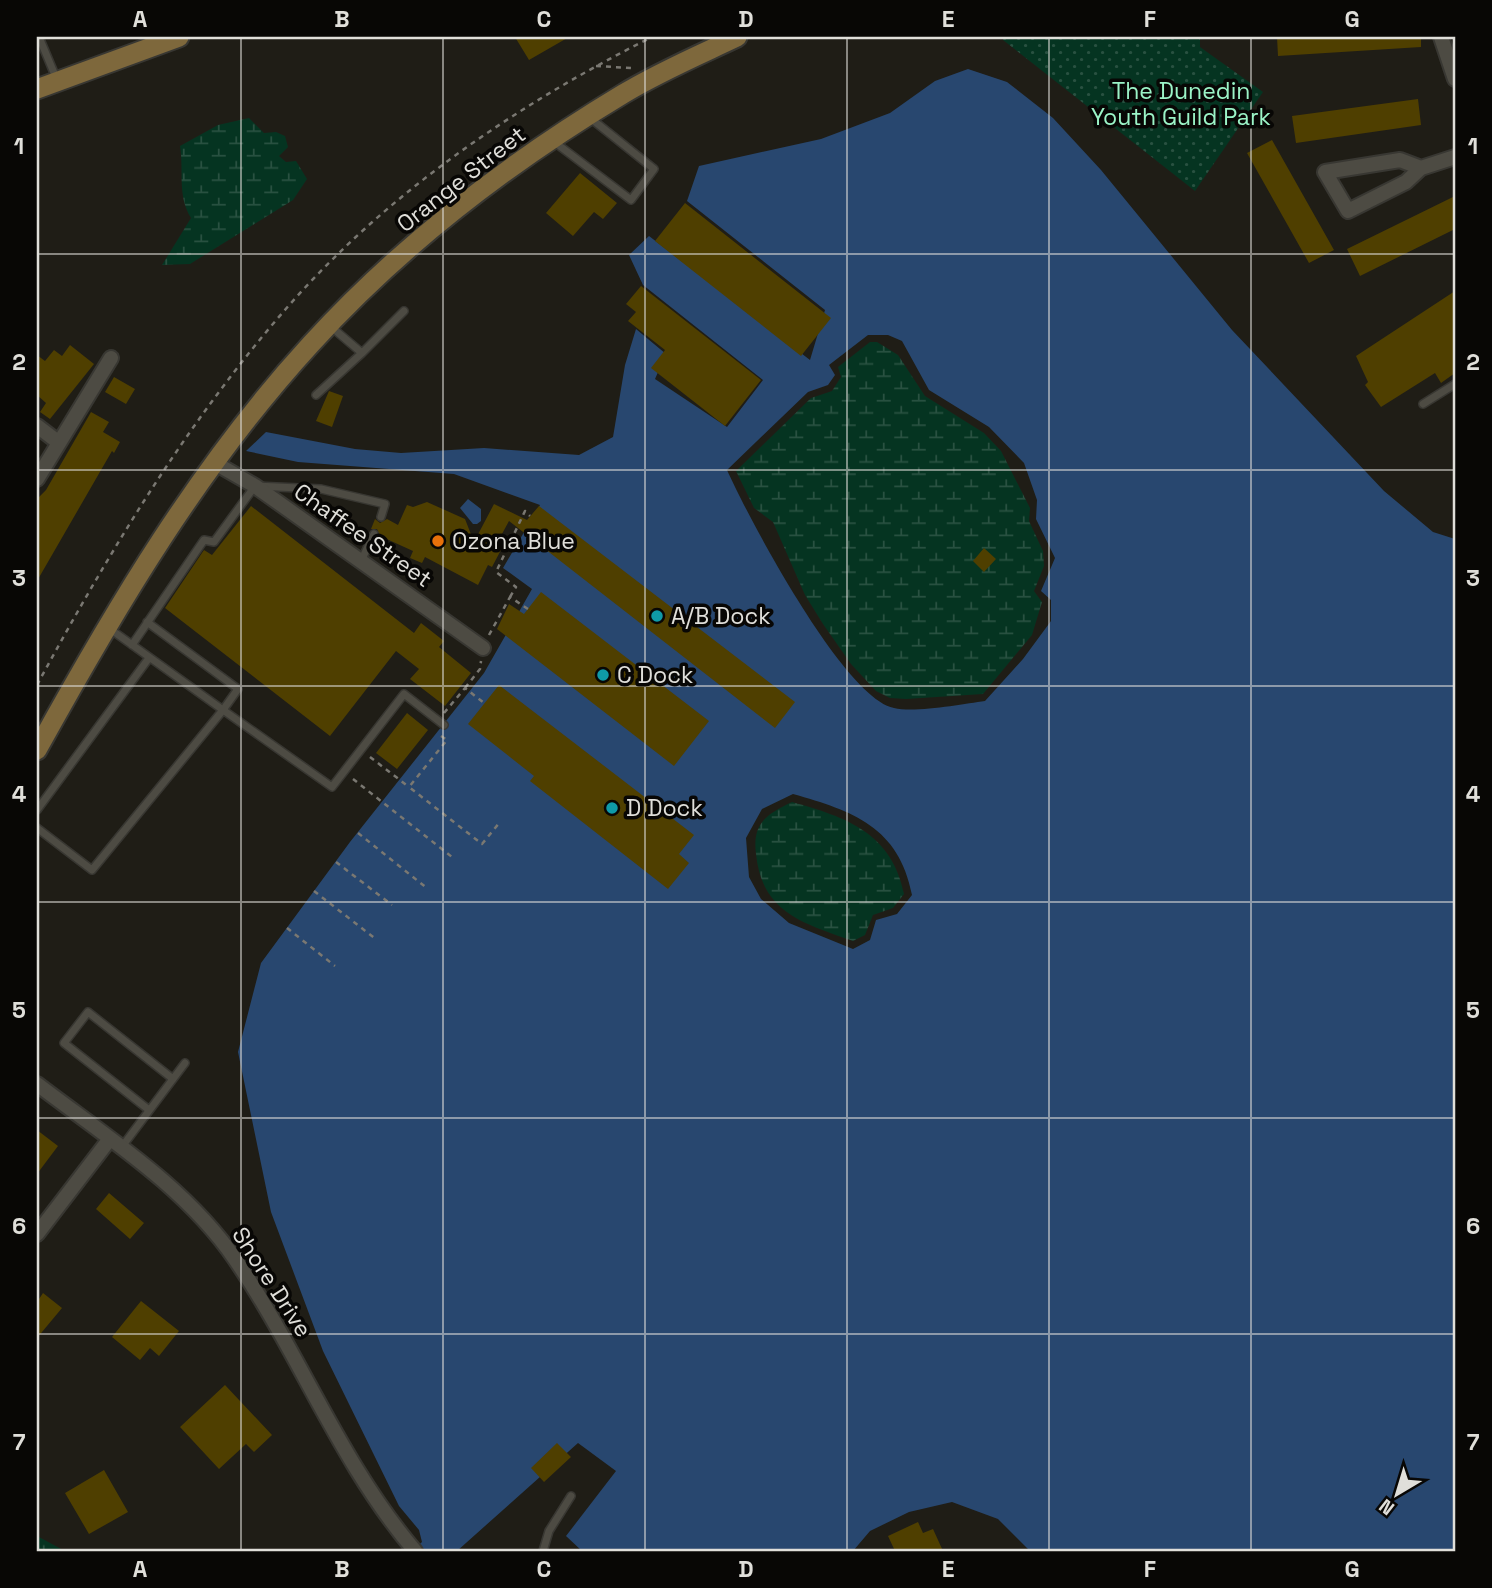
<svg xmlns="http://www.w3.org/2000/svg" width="1492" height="1588" viewBox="0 0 1492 1588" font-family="'Space Grotesk',sans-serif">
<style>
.green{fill:url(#green-dots)}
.wetland{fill:url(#wetland-marsh)}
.water{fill:#28476f;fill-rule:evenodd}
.building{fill:#4f3f00}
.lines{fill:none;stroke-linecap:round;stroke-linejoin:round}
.lane-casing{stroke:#383732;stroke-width:10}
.street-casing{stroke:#383732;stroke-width:18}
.secondary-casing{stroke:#383732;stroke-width:23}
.path{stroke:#7a7872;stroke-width:2.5;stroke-dasharray:5 5;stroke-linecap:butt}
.lane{stroke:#4d4b43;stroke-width:7}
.street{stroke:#4d4b43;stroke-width:14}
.secondary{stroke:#7e683c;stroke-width:19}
.grid{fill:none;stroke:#e0dfda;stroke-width:2;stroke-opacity:0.55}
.food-dot{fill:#e8710a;stroke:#080705;stroke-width:2.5}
.culture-dot{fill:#0f9aa8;stroke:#080705;stroke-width:2.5}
.labels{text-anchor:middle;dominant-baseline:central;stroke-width:7;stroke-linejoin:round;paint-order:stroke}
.park-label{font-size:23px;fill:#9bf4c7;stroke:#080705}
.street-label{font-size:23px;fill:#e0dfda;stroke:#080705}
.poi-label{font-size:23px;fill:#e0dfda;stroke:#080705;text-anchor:start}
.neatline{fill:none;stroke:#e0dfda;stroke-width:2.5}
.grid-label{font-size:23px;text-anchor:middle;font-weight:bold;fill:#e0dfda}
</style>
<defs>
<pattern id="green-dots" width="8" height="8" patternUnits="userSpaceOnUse" patternTransform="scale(1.75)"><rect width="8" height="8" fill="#053421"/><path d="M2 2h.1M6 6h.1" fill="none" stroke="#295141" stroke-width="1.8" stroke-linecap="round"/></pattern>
<pattern id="wetland-marsh" width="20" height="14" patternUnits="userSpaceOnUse" patternTransform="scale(1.75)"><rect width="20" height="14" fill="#053421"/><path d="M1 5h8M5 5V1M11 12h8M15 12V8" fill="none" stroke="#295141"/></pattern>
</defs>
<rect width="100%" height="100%" fill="#1f1d16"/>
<!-- green -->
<path class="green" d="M1003,37H1200V47L1263,92L1195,191L1003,40Z"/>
<!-- wetland -->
<path class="wetland" d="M249,118L264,133L276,132L285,136L288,147L279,156L286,162L296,161L307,179L293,200L190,264L162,265L191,218C177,195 184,171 180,146L218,125Z
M870,342H877L898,355L925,396L984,433L1001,451L1030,508L1029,521L1043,551L1044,566L1034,591L1042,602L1032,635L983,694L906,699L890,698L876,691L851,664L823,624L805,595L773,522L754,508L736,471L811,398L832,391L841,377L838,367Z
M792,802C846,817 892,833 904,894L893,908L873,915L865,935L853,941C803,923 762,913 756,854C752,823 767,814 792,802Z
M37,1536L65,1551H37Z"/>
<!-- water -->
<path class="water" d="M968,69L1007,82L1053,118L1101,170L1232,330L1384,491L1433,532L1455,539V1551H1030L998,1519L952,1502L909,1512L870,1531L853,1551H582L566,1536L616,1471L578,1443L457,1551H412L422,1542L419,1530L399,1506L323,1351L271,1212L238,1052L261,963L350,842L484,673L532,589L503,568L540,505L454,474L298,462L246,451L266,432L355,449L401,453L484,448L579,455L613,437L625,365L636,329L666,354L655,379L727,427L763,380L643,285L629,255L649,236L810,360L825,310L687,201L699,166L821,139L890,113L935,81ZM868,335H888L902,341L929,390L989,427L1024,463L1037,500L1036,519L1055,558L1041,591L1051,600V621L1023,659L985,701C963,704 915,713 894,708C844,698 749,519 727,470L808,392L828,385L835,375L829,365ZM793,794C853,811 899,827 912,895L897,914L876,920L870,940L853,949L789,923L761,899L749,877L746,838L762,809Z
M468,499L481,509V521L477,524H473L460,508Z"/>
<!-- building -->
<path class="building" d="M515,37H569L529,60Z
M1277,37H1421V47L1278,56Z
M1418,99L1421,125L1296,143L1292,116Z
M1272,140L1334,250L1309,263L1247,153Z
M580,173L617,203L603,219L594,212L573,236L546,213Z
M1455,196V229L1360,276L1347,249Z
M685,203L831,318L801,356L655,241Z
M641,286L761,380L725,426L651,368L665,350L628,321L636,312L626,304Z
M1455,291V373L1441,383L1435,373L1381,407L1365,385L1368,382L1356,356Z
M70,345L94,364L50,419L40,412L46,403L37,395V355L45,361L54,350L62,356Z
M114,377L135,389L126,404L105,392Z
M329,391L343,396L332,427L316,421Z
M91,412L109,422L103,432L120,442L114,453L112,451L37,581V499L46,490Z
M427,502L465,519L474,542L494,504L527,520L539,506L795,702L775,728L509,521L496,545L502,548L492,567L488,565L478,585L425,557L422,563L410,558L413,551L380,536L377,529H371L375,519L380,523L387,519L398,525L407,505L413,507Z
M251,506L414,633L421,623L444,641L439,647L471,673L445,706L410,679L419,669L396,651L330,736L165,608L204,550L212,555Z
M984,548L996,559L984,572L973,561Z
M541,592L709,721L674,766L497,629L509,604L524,614Z
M499,685L694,835L679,854L689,863L668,889L530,781L534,776L468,724Z
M407,713L428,730L397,769L376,753Z
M37,1130L58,1146L37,1174Z
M109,1193L144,1223L130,1239L96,1209Z
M43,1293L62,1308L37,1338V1302Z
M141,1301L179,1331L159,1356L150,1348L140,1360L112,1337Z
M225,1385L272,1435L254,1452L246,1444L219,1469L180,1427Z
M557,1443L571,1457L544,1482L531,1468Z
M104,1470L128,1512L89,1534L65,1493Z
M918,1522L923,1533L933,1529L943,1551H895L888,1536Z"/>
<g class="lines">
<!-- lane casing -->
<g class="lane-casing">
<path id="lane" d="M39,37L57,80
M553,141L631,200L654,169L589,117
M362,353L404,311
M316,395L362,353L329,325
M1423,404L1455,384
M361,561L374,534
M147,622L238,689L223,710L332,787L404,694L444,725
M132,645L204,540L214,542L255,486L321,489L385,504L381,517
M37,810L149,658
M37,828L92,870L223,710L110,629
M149,1110L64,1043L88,1012L173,1079
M121,1148L185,1063
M543,1551L549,1531L571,1496"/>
</g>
<!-- street casing -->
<g class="street-casing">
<path id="street" d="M1441,37L1455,79
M1421,168L1400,160L1325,172L1348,211L1406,182L1421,168L1455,157
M37,426L58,442
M215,463L255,486L483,648
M37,479L111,358
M37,1084C105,1136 186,1187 235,1259C300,1354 340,1463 415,1551
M37,1234L109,1140"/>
</g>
<!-- secondary casing -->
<g class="secondary-casing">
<path id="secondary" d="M37,89L179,37
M37,750C116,607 200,465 311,344C400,246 510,162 623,94C659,72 699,55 737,37"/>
</g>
<!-- path -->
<path class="path" d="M596,66L631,68
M510,597L516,587L496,572L525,511L530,516
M489,635L510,597L528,609
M37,685C107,556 182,430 278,318C380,198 512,107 652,37
M465,688L480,669L481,661
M444,713L465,688L484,703
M441,736L447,740L409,787L482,844L500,822
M370,757L409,787
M353,779L452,857
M358,833L428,889
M336,862L392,905
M314,891L377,940
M287,928L335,966"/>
<!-- lane -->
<use href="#lane" class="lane"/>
<!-- street -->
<use href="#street" class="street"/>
<!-- secondary -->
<use href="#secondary" class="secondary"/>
</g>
<!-- grid -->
<path class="grid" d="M241,37V1551M443,37V1551M645,37V1551M847,37V1551M1049,37V1551M1251,37V1551M37,254H1455M37,470H1455M37,686H1455M37,902H1455M37,1118H1455M37,1334H1455"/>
<!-- markers -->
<circle class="food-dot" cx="438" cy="541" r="7"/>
<g class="culture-dot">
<circle cx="657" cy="616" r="7"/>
<circle cx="603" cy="675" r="7"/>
<circle cx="612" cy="808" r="7"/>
</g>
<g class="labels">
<!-- park labels -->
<g class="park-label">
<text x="1181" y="91">The Dunedin<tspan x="1181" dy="26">Youth Guild Park</tspan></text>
</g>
<!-- street labels -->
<g class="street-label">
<text transform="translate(461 179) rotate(-38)">Orange Street</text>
<text transform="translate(363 535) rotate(35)">Chaffee Street</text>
<text transform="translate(272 1282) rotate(57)">Shore Drive</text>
</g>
<!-- poi labels -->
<g class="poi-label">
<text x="452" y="541">Ozona Blue</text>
<text x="671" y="616">A/B Dock</text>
<text x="617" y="675">C Dock</text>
<text x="626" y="808">D Dock</text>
</g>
</g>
<!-- border -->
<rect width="1492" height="1588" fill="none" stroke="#080705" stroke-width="77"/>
<!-- north arrow -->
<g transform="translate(1397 1494) rotate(218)" stroke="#080705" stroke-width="5" paint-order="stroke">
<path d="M0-5L12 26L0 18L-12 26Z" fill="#e0dfda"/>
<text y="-10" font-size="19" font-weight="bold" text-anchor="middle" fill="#e0dfda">N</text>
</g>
<rect x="38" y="38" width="1416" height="1512" class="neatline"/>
<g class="grid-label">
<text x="140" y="27">A</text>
<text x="342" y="27">B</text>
<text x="544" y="27">C</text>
<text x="746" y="27">D</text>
<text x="948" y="27">E</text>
<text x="1150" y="27">F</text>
<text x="1352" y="27">G</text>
<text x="19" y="154">1</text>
<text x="1473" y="154">1</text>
<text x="19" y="370">2</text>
<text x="1473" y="370">2</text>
<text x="19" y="586">3</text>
<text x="1473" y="586">3</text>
<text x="19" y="802">4</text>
<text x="1473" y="802">4</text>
<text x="19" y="1018">5</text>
<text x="1473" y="1018">5</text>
<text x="19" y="1234">6</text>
<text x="1473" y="1234">6</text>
<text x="19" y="1450">7</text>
<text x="1473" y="1450">7</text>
<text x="140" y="1577">A</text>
<text x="342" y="1577">B</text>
<text x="544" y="1577">C</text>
<text x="746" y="1577">D</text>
<text x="948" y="1577">E</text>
<text x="1150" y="1577">F</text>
<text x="1352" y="1577">G</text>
</g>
</svg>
